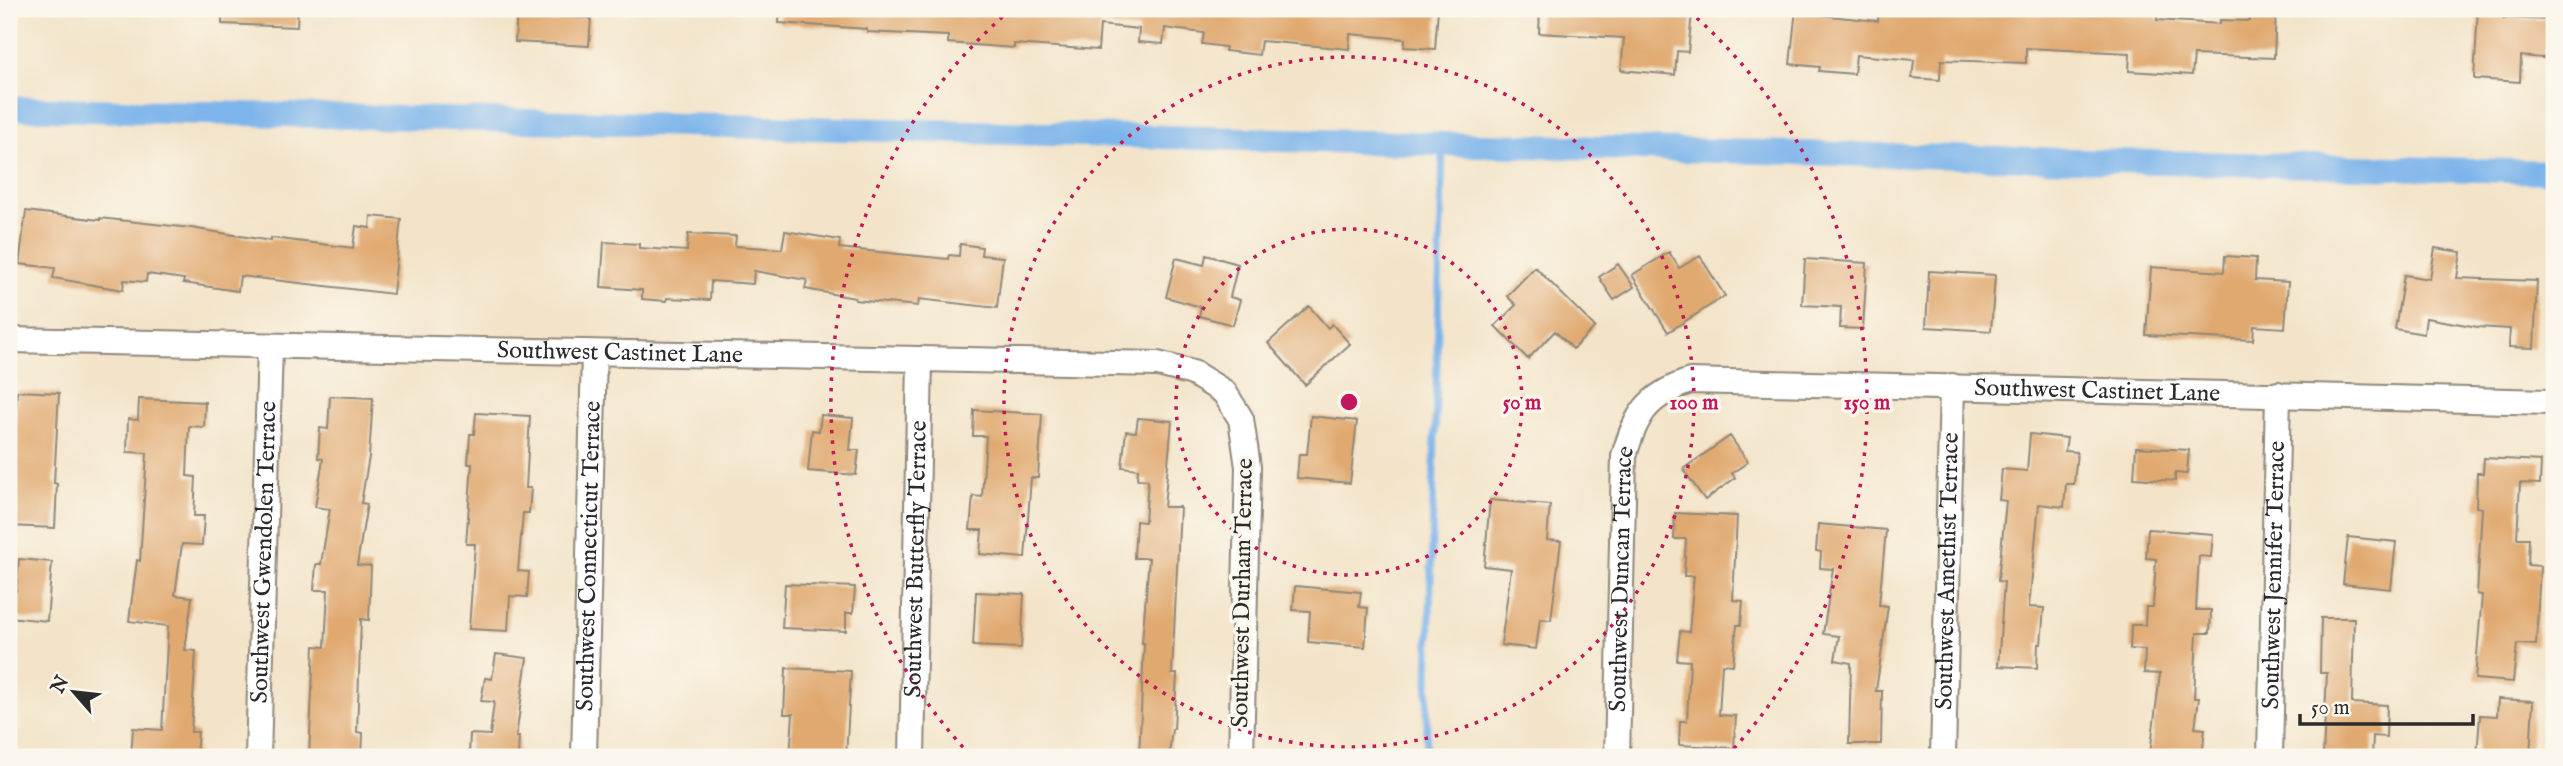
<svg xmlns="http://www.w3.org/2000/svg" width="2563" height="766" viewBox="0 0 2563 766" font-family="'IM FELL English',serif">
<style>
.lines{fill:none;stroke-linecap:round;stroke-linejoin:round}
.stream{stroke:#7bb4eb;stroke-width:7}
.canal{stroke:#7bb4eb;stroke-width:24}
.building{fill:#e0a970}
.street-casing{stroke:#8f887a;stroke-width:28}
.street{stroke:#fff;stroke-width:24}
.ring{fill:none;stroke:#c2185b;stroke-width:3.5;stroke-dasharray:3.5 7}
.labels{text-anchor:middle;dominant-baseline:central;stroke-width:7;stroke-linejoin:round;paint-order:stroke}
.street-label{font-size:24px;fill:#2b2b2b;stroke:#fbf7ec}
.centre{fill:#c2185b;stroke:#fbf7ec;stroke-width:3.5}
.ring-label{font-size:21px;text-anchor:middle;font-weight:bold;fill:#c2185b;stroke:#fbf7ec;stroke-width:7;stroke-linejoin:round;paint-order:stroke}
</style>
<rect width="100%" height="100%" fill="#fbf7ec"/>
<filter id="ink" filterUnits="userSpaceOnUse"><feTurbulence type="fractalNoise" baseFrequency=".0143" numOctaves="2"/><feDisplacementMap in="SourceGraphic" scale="14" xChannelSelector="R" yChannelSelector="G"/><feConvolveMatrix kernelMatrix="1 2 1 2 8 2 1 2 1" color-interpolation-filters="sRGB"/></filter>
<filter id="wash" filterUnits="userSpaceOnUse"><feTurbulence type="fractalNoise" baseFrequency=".00686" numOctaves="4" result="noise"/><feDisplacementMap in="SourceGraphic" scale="28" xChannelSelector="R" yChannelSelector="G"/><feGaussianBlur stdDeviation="1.57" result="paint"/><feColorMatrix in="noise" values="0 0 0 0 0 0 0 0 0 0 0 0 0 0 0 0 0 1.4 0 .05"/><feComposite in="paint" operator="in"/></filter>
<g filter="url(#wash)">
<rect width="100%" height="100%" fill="#f3e4c9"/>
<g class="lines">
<!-- stream -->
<path class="stream" d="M1426,757L1443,144"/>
<!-- canal -->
<path class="canal" d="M9,108L2554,172"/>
</g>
<g id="blocks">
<!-- building -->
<path class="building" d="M222,9H298L297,27L222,24Z
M517,9H556L555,16L591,18L589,46L515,42Z
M780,9H1438L1435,49L1404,47L1405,39L1350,34L1349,49L1261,41L1259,55L1225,51L1226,47L1202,44L1204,33L1165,28L1163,44L1138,42L1139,29L1100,25L1098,50L1014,44V48L948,43V36L867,32V29L779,23Z
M1540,9H1649L1692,13L1688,52L1677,51L1675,75L1621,70L1624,38L1539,33Z
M1796,9H1819V15L1878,21L1879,10L1915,13L1916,9H1987L2049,12V9H2158L2157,20L2220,24V20L2250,21L2251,9H2276L2274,58L2194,55L2192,75L2129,71L2130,53L2026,48V63L1941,60L1940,80L1912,78L1914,60L1856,55L1854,74L1819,71L1820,67L1790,64Z
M2478,9L2503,11V18L2554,20V59L2521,56L2520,82L2474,79Z
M26,211L100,220V218L191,228L271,241V238L353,248L356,226L370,228L371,216L401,219L393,294L240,276L238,291L183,283L184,279L147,274L146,282L124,280L123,290L53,278L55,268L19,264Z
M785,231L840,240L839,248L948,259L949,255L959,256L960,244L982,247L981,255L1003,257L997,308L919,299L918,306L855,300V298L805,289L807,280L754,271L753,284L711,281L710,300L667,298L666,301L642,299V290L601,287L604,242L639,244V248L687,251L688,234L736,236L735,246L782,249Z
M2435,248L2461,252L2457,278L2537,281L2534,348L2509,347L2510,329L2478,327L2426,318L2424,334L2395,329L2404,275L2430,279Z
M1669,252L1679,268L1700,256L1725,296L1668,332L1632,275Z
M1206,255L1238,264L1230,297L1240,300L1233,325L1199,316L1201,307L1166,297L1176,258L1204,265Z
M2225,256L2256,258L2255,280L2288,282L2285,328L2254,326L2253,340L2146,335L2151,267L2224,272Z
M1805,259L1867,263L1863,329L1840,328L1841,307L1802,305Z
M1618,264L1634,287L1614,300L1599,277Z
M1535,267L1595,327L1573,349L1555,331L1528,359L1495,326L1516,305L1507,296Z
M1929,271L1995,275L1991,331L1926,327Z
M1309,306L1328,328L1332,324L1350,344L1305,385L1268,343Z
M17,391L59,393L54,483L57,484L55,528L9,526V426H15Z
M330,396L373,398L369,457L361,503L367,504L357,565L371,566L369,620L361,619L357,732L363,733L362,757H309L314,646L325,647L328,590H314L316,564H321L330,509L315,507L323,459L318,458L320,428L328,429Z
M139,399L205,402L204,427L189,426L187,476L196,477L194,516H204L202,545L182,544L175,595L192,597L185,650L196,651L191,732H198L196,756L131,757L133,728L162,730L168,626L129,621L137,560L140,561L147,453L127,452L128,419L138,420Z
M974,410L1042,414L1038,478H1031L1025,558L980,554L982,530H970L973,496L982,497L986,436H973Z
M476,413L530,416L526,488H531L529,513H523L518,571L529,572L527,597L510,596L508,631L469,629L475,544H466L472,464H468L470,434H474Z
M821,415L853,418L850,450H859L856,475L808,471L812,430L819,431Z
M1311,416L1357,421L1350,483L1297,478L1299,454H1307Z
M1138,418L1172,421L1164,507H1180L1172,674H1177L1174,729H1172L1169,757H1139L1144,643H1142L1149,558H1134L1136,521L1145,522L1148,480L1137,479L1138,469L1122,467L1126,431L1136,432Z
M2030,434L2067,438L2065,451L2077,452L2074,484H2066L2064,507L2039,504L2029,607L2044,608L2041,644H2038L2037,668L1998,666L2004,582L1998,581L2006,501L1999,500L2002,469L2027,471Z
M1730,436L1748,462L1732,473L1735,478L1705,500L1683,469Z
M2136,447L2189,450L2187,474L2175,473V481L2134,478Z
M2484,458L2541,461L2540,484L2520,483L2517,538H2529L2528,565L2540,566L2536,645L2517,644L2513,682L2475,679L2482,595L2477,594L2482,508L2476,507L2477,473H2483Z
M1490,500L1550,505L1547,540L1561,541L1551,620L1540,619L1536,649L1501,645L1511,569L1484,566Z
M1675,513L1737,516L1733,600L1743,601L1741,625H1737L1733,665L1722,664L1719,715L1736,716L1734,748L1679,745L1680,721H1687L1690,661L1677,660L1680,631L1689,632L1694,576H1684L1686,539H1674Z
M1818,524L1886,530L1879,605L1888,606L1876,691H1882L1881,744H1849L1851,663L1835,660L1839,636L1823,634L1833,569L1820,568L1821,552L1816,551Z
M2148,529L2213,534L2211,557L2199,556L2196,610H2211L2210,633H2197L2194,698H2199L2195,728L2205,729L2202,757L2150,754L2160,674L2144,673L2145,650L2130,649L2131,625H2145L2146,607H2153L2156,559L2146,558Z
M2348,537L2396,542L2391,589L2343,584Z
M19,559L52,562L47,621L9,617V591H16Z
M785,584L855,587L853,613H846V631L782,628Z
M1295,586L1361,592L1359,607L1368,608L1365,647L1308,642L1310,611L1293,610Z
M976,592L1024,594L1021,648L973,646Z
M2321,618H2354L2352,703L2387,705L2386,737L2373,736L2372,757L2323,756L2327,673H2320Z
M496,654L527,658L516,737H519L518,757H469L470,734L490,735L494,702L481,701L485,678L492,679Z
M786,668L851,671L846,757H790L793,714H784Z
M2498,699L2533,701L2530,757H2477L2480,715L2497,716Z"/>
</g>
</g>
<g filter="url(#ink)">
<use href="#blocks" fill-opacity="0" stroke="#8f887a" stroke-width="2"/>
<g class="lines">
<!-- street casing -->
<g class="street-casing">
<g id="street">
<path id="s1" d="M9,340L1158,364L1193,373L1224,392L1241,419L1248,467L1241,757"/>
<path id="s2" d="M258,757L270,347"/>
<path id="s3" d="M584,757L594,353"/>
<path id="s4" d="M912,757L920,360"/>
<path id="s5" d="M1617,757L1624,456C1636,414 1647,396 1690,381L2554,402"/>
<path id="s6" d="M1943,757L1952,386"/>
<path id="s7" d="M2270,757L2278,394"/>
</g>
</g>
<!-- street -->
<use href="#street" class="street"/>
</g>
</g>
<!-- distance rings -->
<g class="ring">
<circle cx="1349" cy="402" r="173"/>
<circle cx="1349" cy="402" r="345"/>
<path d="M970 755A518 518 0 0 1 1009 11M1689 11A518 518 0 0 1 1728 755"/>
</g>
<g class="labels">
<!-- street labels -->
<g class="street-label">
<text stroke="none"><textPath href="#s1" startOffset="611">Southwest Castinet Lane</textPath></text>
<text stroke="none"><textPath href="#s5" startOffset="814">Southwest Castinet Lane</textPath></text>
<text stroke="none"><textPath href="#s2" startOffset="205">Southwest Gwendolen Terrace</textPath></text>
<text stroke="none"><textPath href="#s3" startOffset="201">Southwest Connecticut Terrace</textPath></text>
<text stroke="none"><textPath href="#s4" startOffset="198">Southwest Butterfly Terrace</textPath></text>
<text stroke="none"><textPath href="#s6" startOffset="186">Southwest Amethist Terrace</textPath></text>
<text stroke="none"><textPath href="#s7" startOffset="182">Southwest Jennifer Terrace</textPath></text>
<text stroke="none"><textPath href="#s5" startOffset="178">Southwest Duncan Terrace</textPath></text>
<text transform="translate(1243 593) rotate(-89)">Southwest Durham Terrace</text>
</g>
</g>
<circle cx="1349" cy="402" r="10" class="centre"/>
<g class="ring-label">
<text x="1522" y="409">50 m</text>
<text x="1694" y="409">100 m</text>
<text x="1867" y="409">150 m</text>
</g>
<!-- margin -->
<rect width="2563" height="766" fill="none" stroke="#fbf7ec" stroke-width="35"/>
<!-- north arrow -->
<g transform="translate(74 692) rotate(298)" stroke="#fbf7ec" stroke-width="5" paint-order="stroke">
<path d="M0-5L12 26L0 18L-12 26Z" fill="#2b2b2b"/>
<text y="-10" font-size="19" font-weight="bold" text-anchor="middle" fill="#2b2b2b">N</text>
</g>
<!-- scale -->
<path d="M2300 714v10h173v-10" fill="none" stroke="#2b2b2b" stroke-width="3.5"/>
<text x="2311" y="714" font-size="21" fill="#2b2b2b" stroke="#fbf7ec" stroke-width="5" paint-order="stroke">50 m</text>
</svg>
